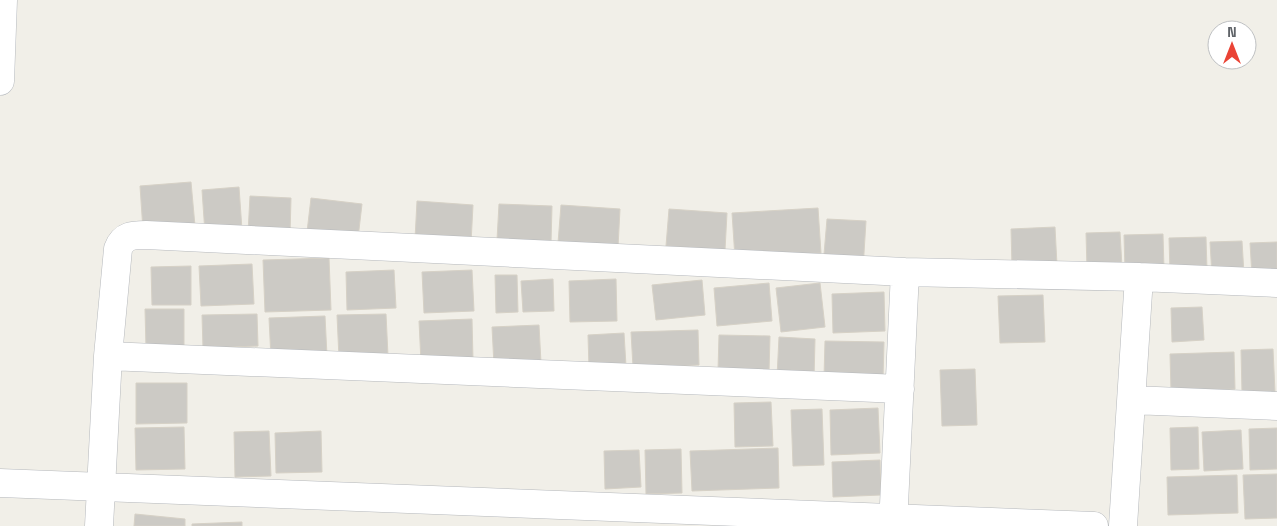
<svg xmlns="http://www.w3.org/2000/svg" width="1277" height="526" viewBox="0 0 1277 526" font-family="'Space Grotesk',sans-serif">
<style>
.building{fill:#cccac5;stroke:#d6d1c6}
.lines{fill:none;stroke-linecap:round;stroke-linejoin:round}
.street-casing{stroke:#b5b8bc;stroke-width:29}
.secondary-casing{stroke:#b6babf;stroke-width:29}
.street{stroke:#fff;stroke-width:28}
.secondary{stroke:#fff;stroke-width:28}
</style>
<rect width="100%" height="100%" fill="#f1efe8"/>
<!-- building -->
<path class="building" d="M191,182L195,226L143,230L140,186Z
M239,187L242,230L205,233L202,190Z
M250,196L291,198L290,235L248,233Z
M311,198L362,204L358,238L307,232Z
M417,201L473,205L471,243L415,239Z
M499,204L552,206L551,243L497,240Z
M561,205L620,209L618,247L558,243Z
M818,208L821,253L735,258L732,213Z
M669,209L727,213L725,250L666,246Z
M827,219L866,221L863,269L823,266Z
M1055,227L1057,265L1012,267L1011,229Z
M1120,232L1122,267L1087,269L1086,233Z
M1163,234L1164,269L1125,270L1124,235Z
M1206,237L1207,270L1170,272L1169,238Z
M1242,241L1244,274L1212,276L1210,242Z
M1277,242V275L1252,276L1250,243Z
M329,258L331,310L265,312L263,260Z
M252,264L254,304L201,306L199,266Z
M191,266V305H152L151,267Z
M394,270L396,308L347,310L346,272Z
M472,270L474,311L424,313L422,272Z
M495,275H517L518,312L496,313Z
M553,279L554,311L523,312L521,281Z
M616,279L617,321L570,322L569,281Z
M702,280L705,315L656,320L652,285Z
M769,283L772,321L717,326L714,288Z
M820,283L825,327L781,332L776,288Z
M884,292L885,331L833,333L832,294Z
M1043,295L1045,342L1000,343L998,296Z
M1202,307L1204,340L1172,342L1171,308Z
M145,309H184V347L146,348Z
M257,314L258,346L203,348L202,315Z
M386,314L388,356L339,358L337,315Z
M325,316L327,356L271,358L269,318Z
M472,319L473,360L421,362L419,321Z
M539,325L541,363L494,365L492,327Z
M698,330L699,365L633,367L631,332Z
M624,333L626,366L589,368L588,335Z
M719,335L770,336L769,372L718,371Z
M779,337L815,339L814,379L777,377Z
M825,341L884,342L883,379L824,377Z
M1273,349L1275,392L1242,393L1241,350Z
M1234,352L1235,389L1171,391L1170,354Z
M975,369L977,425L942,426L940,370Z
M136,383H187V423L136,424Z
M771,402L773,446L735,447L734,403Z
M878,408L880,453L831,455L830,410Z
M822,409L824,465L793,466L791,410Z
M184,427L185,469L136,470L135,428Z
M1198,427L1199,469L1171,470L1170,428Z
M1277,428V469L1250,470L1249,429Z
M1241,430L1243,469L1204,471L1202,432Z
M269,431L271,476L235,477L234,432Z
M321,431L322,472L276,473L275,433Z
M778,448L779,488L692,491L690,451Z
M681,449L682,493L646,494L645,450Z
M639,450L641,487L605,489L604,451Z
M880,460L881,495L833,497L832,462Z
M1277,474V518L1245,519L1243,475Z
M1237,475L1238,513L1168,515L1167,477Z
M135,514L185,519V526H134Z
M242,522V526H192V524Z"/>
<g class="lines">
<!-- street casing -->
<g class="street-casing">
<path id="street" d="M108,356L900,389
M1132,400L1277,406
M0,483L1094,526
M99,526L108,356L118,249C123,235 133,235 146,235L905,272L1139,277L1277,283
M893,526L905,272
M1123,526L1139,277"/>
</g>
<!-- secondary casing -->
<g class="secondary-casing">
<path id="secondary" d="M0,81L3,0"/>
</g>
<!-- street -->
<use href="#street" class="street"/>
<!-- secondary -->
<use href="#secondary" class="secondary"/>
</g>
<!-- north arrow -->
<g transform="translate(1232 45)"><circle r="24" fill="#ffffff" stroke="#bfc1c3"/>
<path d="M0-4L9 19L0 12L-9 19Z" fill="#ea4335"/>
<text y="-8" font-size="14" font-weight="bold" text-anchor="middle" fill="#5f6368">N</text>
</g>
</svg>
